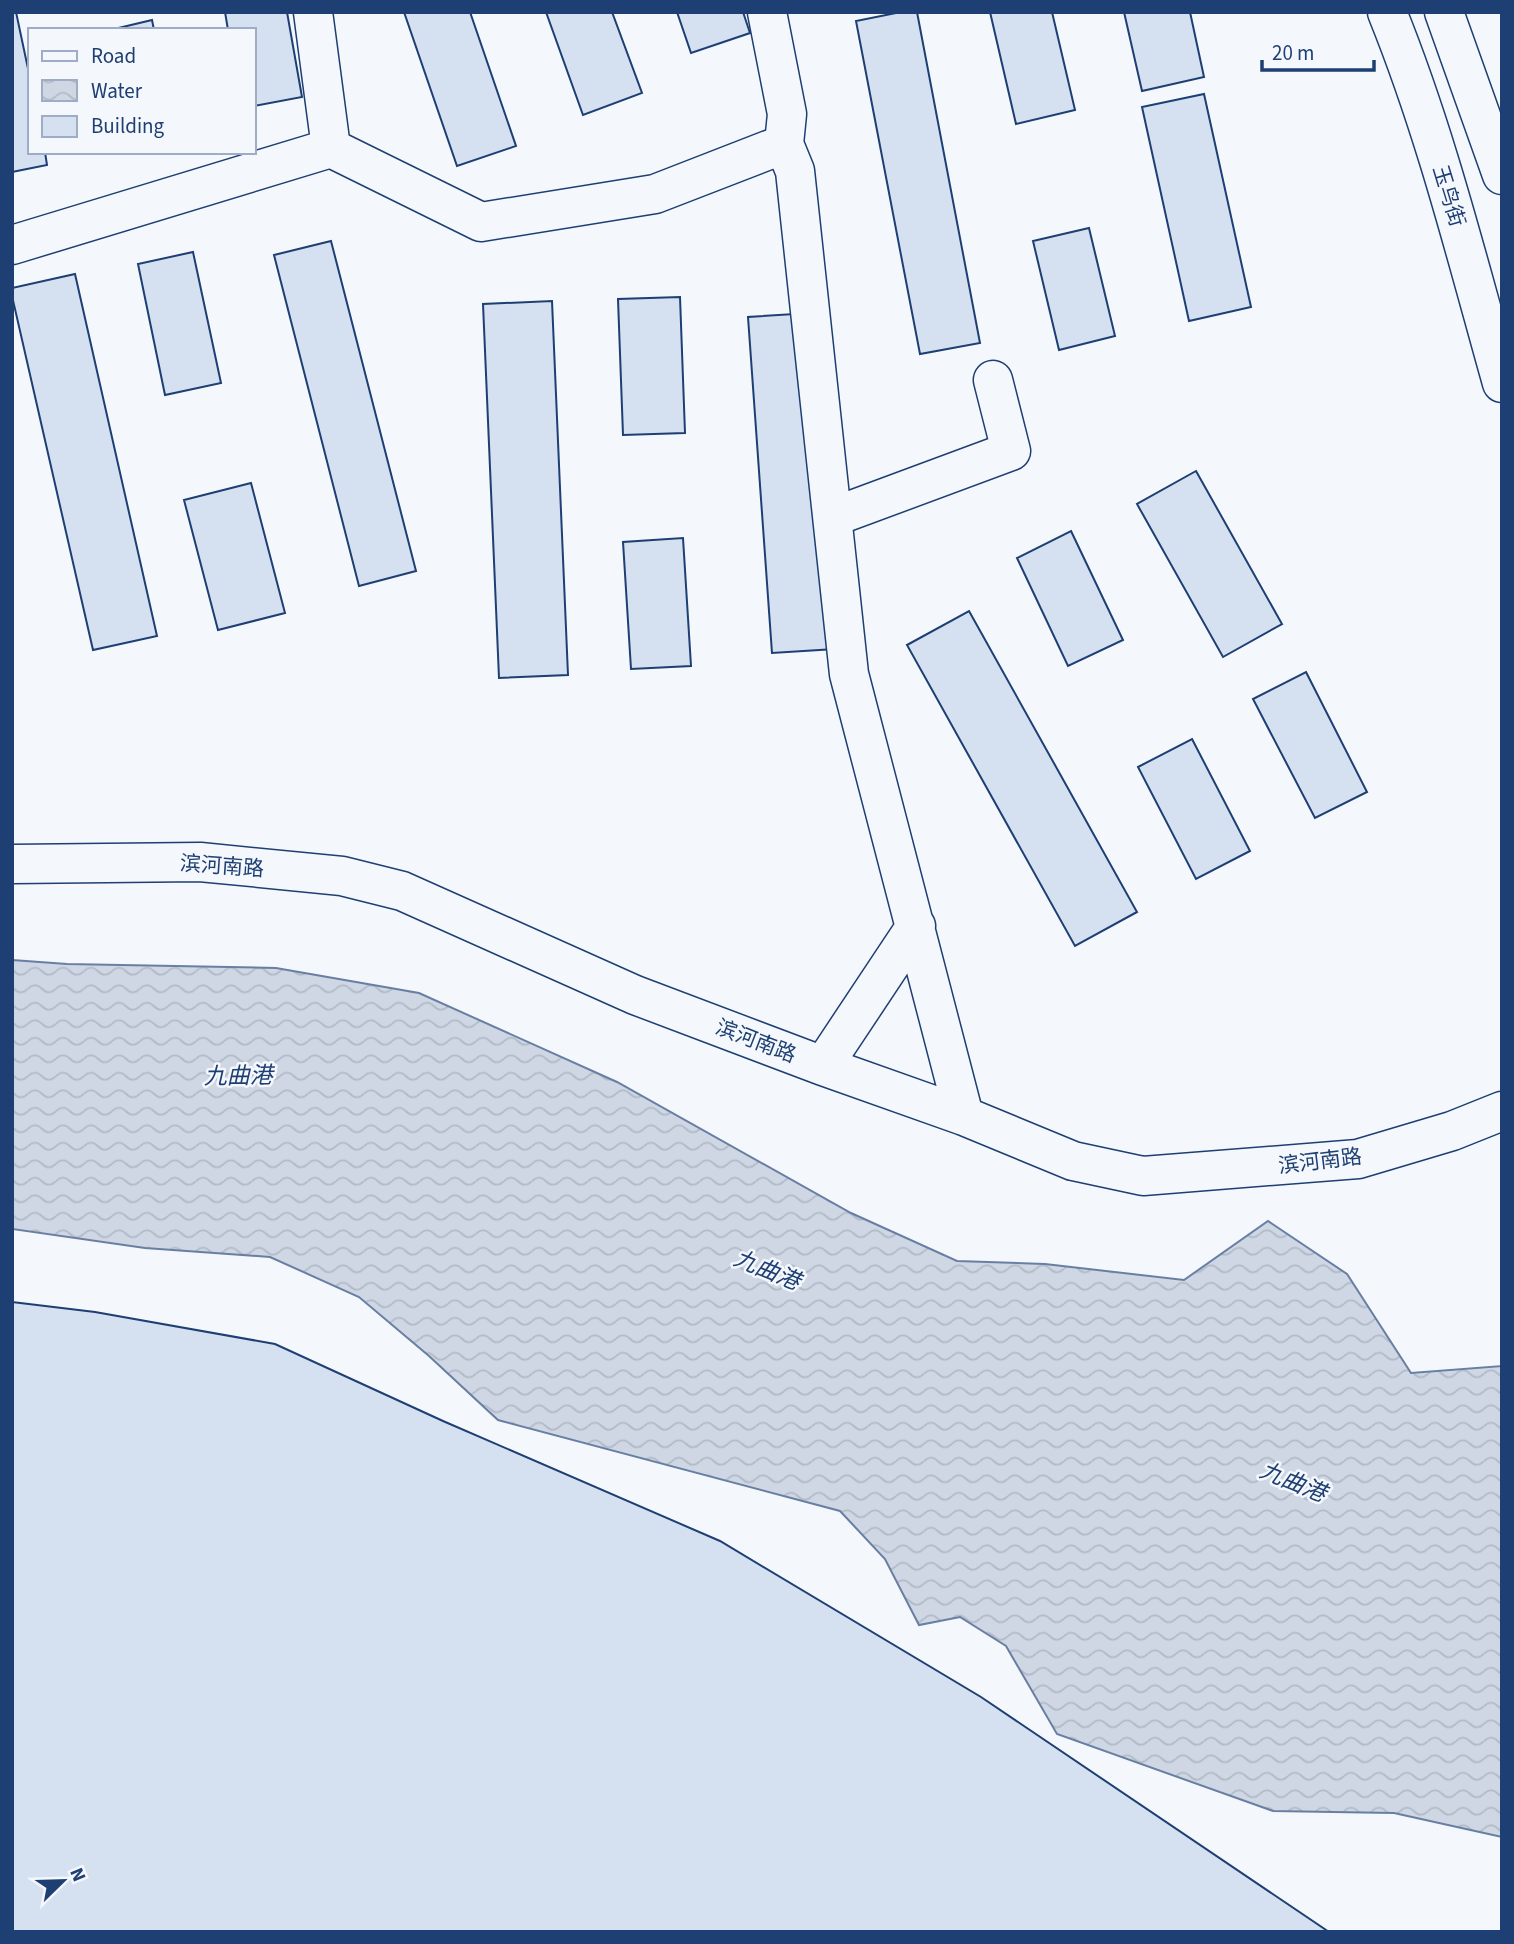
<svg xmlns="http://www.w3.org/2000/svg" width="1514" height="1944" viewBox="0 0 1514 1944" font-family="'Source Sans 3','Noto Sans SC',sans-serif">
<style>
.water{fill:url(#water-waves);stroke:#687fa3;stroke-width:2}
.building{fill:#d5e0f0;stroke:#1d3f73;stroke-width:2}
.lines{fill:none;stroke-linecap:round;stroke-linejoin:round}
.minor-casing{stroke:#1d3f73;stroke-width:41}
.major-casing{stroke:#1d3f73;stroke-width:41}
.minor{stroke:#f4f7fb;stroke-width:38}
.major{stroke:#f4f7fb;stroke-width:38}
.labels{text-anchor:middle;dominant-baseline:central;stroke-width:5;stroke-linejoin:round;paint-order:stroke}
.street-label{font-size:21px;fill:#1d3f73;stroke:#f4f7fb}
.water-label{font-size:23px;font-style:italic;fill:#1d3f73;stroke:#f4f7fb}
</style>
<defs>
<pattern id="water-waves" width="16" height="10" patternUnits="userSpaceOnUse" patternTransform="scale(1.75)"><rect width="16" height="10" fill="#cfd7e4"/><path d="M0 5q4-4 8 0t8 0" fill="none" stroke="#b1bac7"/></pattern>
</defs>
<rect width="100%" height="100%" fill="#f4f7fb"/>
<!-- water -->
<path class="water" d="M12,960L67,964L276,968L419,993L617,1082L851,1213L957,1261L1045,1264L1184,1280L1268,1221L1347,1274L1411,1373L1502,1366V1837L1394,1813L1273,1811L1057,1734L1006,1646L960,1617L919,1625L885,1559L840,1511L498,1420L429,1356L359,1297L270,1257L145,1248L12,1229Z"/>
<!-- building -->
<path class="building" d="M12,12H16L30,78V152H45L47,165L12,172Z
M225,12H287L302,97L254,106V30H228Z
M404,12H470L516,146L457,166Z
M546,12H612L642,93L583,115Z
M677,12H743L750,33L691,53Z
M901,12H917L980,343L920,354L856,21Z
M990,12H1052L1075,110L1016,124Z
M1124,12H1190L1204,77L1142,91Z
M152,20L154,30H110Z
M1204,94L1251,307L1189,321L1142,107Z
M1089,228L1115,336L1059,350L1033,241Z
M331,241L416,571L359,586L274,255Z
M193,252L221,383L165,395L138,264Z
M75,274L157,636L93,650L12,296V288Z
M680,297L685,433L623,435L618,299Z
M552,301L568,675L499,678L483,304Z
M811,313L835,649L772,653L748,317Z
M1196,471L1282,624L1223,657L1137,504Z
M251,483L285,613L218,630L184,500Z
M1071,531L1123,640L1068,666L1017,558Z
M683,538L691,666L631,669L623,542Z
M969,611L1137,912L1075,946L907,645Z
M1306,672L1367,792L1315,818L1253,699Z
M1192,739L1250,851L1196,879L1138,767Z
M12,1302L95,1312L275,1344L443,1421L720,1541L981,1697L1329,1932H12Z"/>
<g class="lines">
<!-- minor casing -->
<g class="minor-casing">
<path id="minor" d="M313,12L331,148
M767,12L787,114L784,144L795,171L849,674L964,1116
M12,245L331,148L481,222L655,194L784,144
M833,517L1011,451L993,380
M12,864L200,862L342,876L402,891L635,995L823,1066L964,1116L1073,1161L1143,1176L1358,1159L1452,1131L1502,1111
M823,1066L916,926"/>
</g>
<!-- major casing -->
<g class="major-casing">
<path id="major" d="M1387,12C1436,133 1467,259 1502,383
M1444,12L1502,175"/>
</g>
<!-- minor -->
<use href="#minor" class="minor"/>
<!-- major -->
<use href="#major" class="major"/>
</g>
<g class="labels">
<!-- street labels -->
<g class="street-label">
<text transform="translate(1449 196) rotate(73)">玉鸟街</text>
<text transform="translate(222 866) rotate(4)">滨河南路</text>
<text transform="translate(756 1041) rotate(21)">滨河南路</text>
<text transform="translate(1320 1161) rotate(-7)">滨河南路</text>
</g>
<!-- water labels -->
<g class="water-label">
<text transform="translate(238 1076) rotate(-1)">九曲港</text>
<text transform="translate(767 1270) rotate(22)">九曲港</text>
<text transform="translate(1293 1482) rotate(22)">九曲港</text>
</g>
</g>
<!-- border -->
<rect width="1514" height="1944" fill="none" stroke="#1d3f73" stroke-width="28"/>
<!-- legend -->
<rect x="28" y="28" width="228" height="126" fill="#f4f7fb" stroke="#9eadc5" stroke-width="2"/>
<rect x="42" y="51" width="35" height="10" fill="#f4f7fb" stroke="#9eadc5" stroke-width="2"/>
<text x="91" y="63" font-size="21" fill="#1d3f73">Road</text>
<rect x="42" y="80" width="35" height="21" fill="url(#water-waves)" stroke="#9eadc5" stroke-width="2"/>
<text x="91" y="98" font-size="21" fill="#1d3f73">Water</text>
<rect x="42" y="116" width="35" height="21" fill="#d5e0f0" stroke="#9eadc5" stroke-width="2"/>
<text x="91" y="133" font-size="21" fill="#1d3f73">Building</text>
<!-- north arrow -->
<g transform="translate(63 1881) rotate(67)" stroke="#f4f7fb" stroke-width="5" paint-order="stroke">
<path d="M0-5L12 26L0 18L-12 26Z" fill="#1d3f73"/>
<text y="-10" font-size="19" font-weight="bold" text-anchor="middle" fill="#1d3f73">N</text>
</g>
<!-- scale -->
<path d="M1262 60v10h112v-10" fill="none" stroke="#1d3f73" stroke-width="3.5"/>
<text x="1272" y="60" font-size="21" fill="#1d3f73" stroke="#f4f7fb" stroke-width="5" paint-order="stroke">20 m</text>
</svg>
